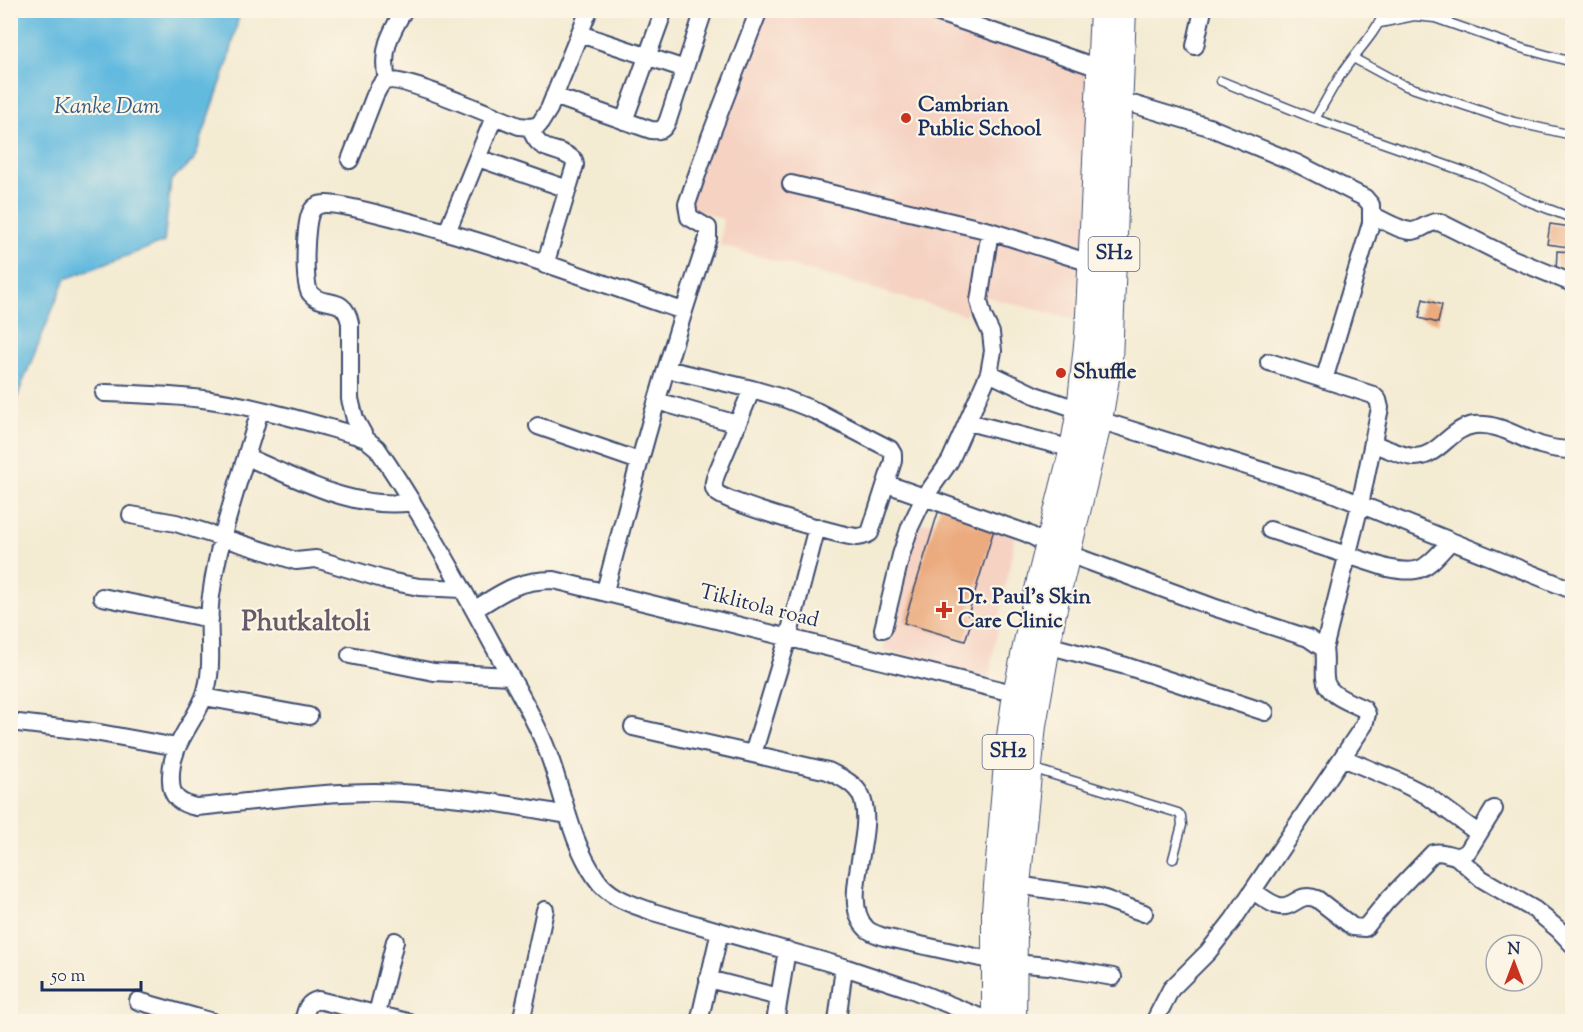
<svg xmlns="http://www.w3.org/2000/svg" width="1583" height="1032" viewBox="0 0 1583 1032" font-family="'Sorts Mill Goudy',serif">
<style>
.built{fill:#f5d2c2}
.water{fill:#62badf;stroke:#3e749e;stroke-width:1.5}
.building{fill:#ebab7e}
.lines{fill:none;stroke-linecap:round;stroke-linejoin:round}
.lane-casing{stroke:#3c4b70;stroke-width:11}
.street-casing{stroke:#3c4b70;stroke-width:20}
.primary-casing{stroke:#3c4b70;stroke-width:28}
.lane{stroke:#fff;stroke-width:8}
.street{stroke:#fff;stroke-width:16}
.primary{stroke:#fff;stroke-width:26}
.poi-dot{fill:#c8321e;stroke:#fcf5e5;stroke-width:2}
.labels{text-anchor:middle;dominant-baseline:central;stroke-width:4.5;stroke-linejoin:round;paint-order:stroke}
.shield{fill:#fcf5e5;stroke:#5e6a86;stroke-width:1.5}
.shield-label{font-size:20px;font-weight:bold;fill:#1b2f5e}
.poi-label{font-size:21px;font-weight:bold;fill:#1b2f5e;stroke:#fcf5e5;text-anchor:start}
.street-label{font-size:21px;fill:#1b2f5e;stroke:#fcf5e5}
.water-label{font-size:22px;font-style:italic;fill:#305985;stroke:#fcf5e5}
.district-label{font-size:27px;font-weight:bold;fill:#645a69;stroke:#fcf5e5}
</style>
<rect width="100%" height="100%" fill="#fcf5e5"/>
<filter id="ink" filterUnits="userSpaceOnUse"><feTurbulence type="fractalNoise" baseFrequency=".0167" numOctaves="2"/><feDisplacementMap in="SourceGraphic" scale="12" xChannelSelector="R" yChannelSelector="G"/><feConvolveMatrix kernelMatrix="1 2 1 2 8 2 1 2 1" color-interpolation-filters="sRGB"/></filter>
<filter id="wash" filterUnits="userSpaceOnUse"><feTurbulence type="fractalNoise" baseFrequency=".008" numOctaves="4" result="noise"/><feDisplacementMap in="SourceGraphic" scale="24" xChannelSelector="R" yChannelSelector="G"/><feGaussianBlur stdDeviation="1.35" result="paint"/><feColorMatrix in="noise" values="0 0 0 0 0 0 0 0 0 0 0 0 0 0 0 0 0 1.4 0 .05"/><feComposite in="paint" operator="in"/></filter>
<g filter="url(#wash)">
<rect width="100%" height="100%" fill="#f4ebd3"/>
<!-- built -->
<path class="built" d="M763,11H937L1090,64L1087,323L976,294L965,315L720,245L723,219L687,207Z
M990,515L1017,525L988,681L883,649L916,524Z"/>
<!-- water -->
<path class="water" d="M11,10L240,11L229,59L194,160L171,180L164,242L65,279L20,389L11,423Z"/>
<g id="blocks">
<!-- building -->
<path class="building" d="M1550,224L1571,227L1568,247L1547,244Z
M1557,251L1572,252V273H1556Z
M1423,299L1442,305L1438,323L1419,318Z
M940,506L996,523L968,615L973,616L965,641L904,623Z"/>
</g>
</g>
<g filter="url(#ink)">
<use href="#blocks" fill-opacity="0" stroke="#3c4b70" stroke-width="1.5"/>
<g class="lines">
<!-- lane casing -->
<g class="lane-casing">
<path id="lane" d="M1380,23L1414,16L1435,18L1521,48L1572,62
M1353,58L1403,85L1514,122L1572,135
M1221,81L1315,119L1483,178L1525,200L1572,218
M1315,119C1324,104 1332,88 1342,73C1356,52 1375,35 1385,10
M1031,768L1178,813L1181,816L1182,825L1173,859"/>
</g>
<!-- street casing -->
<g class="street-casing">
<path id="street" d="M930,10L1099,68
M580,34L685,69
M1195,46L1203,10
M387,81C381,50 389,36 404,10
M554,96L651,130C661,131 664,130 668,120L704,10
M1119,100L1209,127L1296,163L1365,198L1371,205V223L1324,380
M624,121L664,10
M530,127C540,157 556,144 574,160L575,165L545,265
M478,158L568,189
M350,160L375,95C378,90 380,83 386,81C401,75 498,118 519,126L530,127L539,125L549,109L589,10
M791,184L990,231L1090,263
M1372,215C1383,220 1400,231 1412,231C1423,230 1428,221 1439,222L1511,258L1572,283
M447,232L494,117
M1269,362L1373,395L1378,400L1380,408L1360,505L1324,649
M666,369L752,389L783,398L816,411L890,449L893,454V461L870,533C865,536 862,537 857,537C841,536 723,502 716,492C712,487 714,481 716,475L752,389
M989,373L1035,395L1080,410
M104,393C139,394 175,395 210,400C259,407 308,422 355,435L366,439L377,448C420,511 457,578 493,645C510,676 528,706 542,738C563,784 567,836 596,878C609,898 632,904 653,912L844,967L913,990L992,1022
M657,401L737,424
M260,410C243,471 219,533 211,596C206,629 216,665 204,697C193,725 169,746 171,781C171,798 181,804 196,807C256,802 315,792 375,792C440,793 503,803 567,815
M1099,420L1327,491L1572,590
M968,422L1073,449
M538,426L639,461
M366,439L355,419L350,399V323C344,293 323,309 310,293C303,283 305,223 311,212C314,206 320,204 326,204C346,204 385,216 406,221C500,245 591,280 683,311
M1374,444C1386,448 1401,456 1414,457C1438,458 1450,428 1474,425C1498,422 1519,438 1540,445C1550,448 1563,450 1572,450
M247,457C299,479 354,511 412,502
M887,484L1026,533L1049,545
M131,515L176,523L296,561L316,559L389,581L419,587L462,589
M1270,530L1387,568C1424,576 1426,567 1451,541
M1066,553L1213,607L1308,638L1324,649C1326,659 1324,668 1325,678C1326,695 1350,702 1364,709L1367,714L1364,725L1233,920L1208,952L1171,989L1154,1022
M605,591C636,472 668,354 708,238V228L689,217L687,204L710,137L759,10
M102,597L210,619
M474,610C504,591 518,580 554,580L1025,696
M883,629L901,555L910,527L924,498L950,461L989,373L993,351L991,333L983,316L979,301L990,231
M1047,645L1126,666L1265,712
M350,655L434,672L510,676
M204,697L309,716
M10,722L94,732L177,747
M633,727L828,771C840,777 855,783 861,796C878,831 837,901 867,929C871,933 879,935 884,937L994,961
M753,754L788,638L817,527
M1343,758L1398,781L1426,795L1478,833
M1457,857L1482,879L1535,910L1558,929L1572,944
M1017,885L1099,897L1144,913
M1253,891C1261,896 1270,904 1279,906C1295,909 1298,891 1317,899L1353,927L1365,928L1386,902L1433,853C1447,849 1455,863 1468,851L1494,809
M1013,963L1049,966L1113,977
M708,979L779,997
M138,1001L213,1022
M303,1022C306,1011 306,1003 318,1000L408,1022
M375,1022L395,941
M521,1022L545,910
M699,1022L720,931
M775,1022L787,950
M837,1022L844,967"/>
</g>
<!-- primary casing -->
<g class="primary-casing">
<path id="primary" d="M995,1022V911L1008,751L1016,694L1041,576L1073,449L1080,410L1088,336L1103,10
M1013,1022L1014,932L1017,885L1033,725L1053,612L1099,420L1109,360L1123,10"/>
</g>
<!-- lane -->
<use href="#lane" class="lane"/>
<!-- street -->
<use href="#street" class="street"/>
<!-- primary -->
<use href="#primary" class="primary"/>
</g>
</g>
<!-- markers -->
<g class="poi-dot">
<circle cx="906" cy="118" r="6"/>
<circle cx="1061" cy="373" r="6"/>
<path d="M941 601h6v6h6v6h-6v6h-6v-6h-6v-6h6z"/>
</g>
<g class="labels">
<!-- shield labels -->
<g class="shield">
<rect x="1088.5" y="237" width="51" height="34" rx="4.5"/>
<rect x="982.5" y="735" width="51" height="34" rx="4.5"/>
</g>
<g class="shield-label">
<text x="1114" y="254">SH2</text>
<text x="1008" y="752">SH2</text>
</g>
<!-- poi labels -->
<g class="poi-label">
<text x="918" y="106">Cambrian<tspan x="918" dy="24">Public School</tspan></text>
<text x="1073" y="373">Shuffle</text>
<text x="958" y="598">Dr. Paul's Skin<tspan x="958" dy="24">Care Clinic</tspan></text>
</g>
<!-- street labels -->
<g class="street-label">
<text transform="translate(759 607) rotate(14)">Tiklitola road</text>
</g>
<!-- water labels -->
<g class="water-label">
<text x="107" y="108">Kanke Dam</text>
</g>
<!-- district labels -->
<g class="district-label">
<text x="306" y="623">Phutkaltoli</text>
</g>
</g>
<!-- margin -->
<rect width="1583" height="1032" fill="none" stroke="#fcf5e5" stroke-width="36"/>
<!-- north arrow -->
<g transform="translate(1514 963)"><circle r="28" fill="#fcf5e5" stroke="#a2a6af" stroke-width="1.5"/>
<path d="M0-4.5L10 22L0 15L-10 22Z" fill="#c8321e"/>
<text y="-9" font-size="16" font-weight="bold" text-anchor="middle" fill="#1b2f5e">N</text>
</g>
<!-- scale -->
<path d="M42 981v9h99v-9" fill="none" stroke="#1b2f5e" stroke-width="3"/>
<text x="51" y="981" font-size="18" fill="#1b2f5e" stroke="#fcf5e5" stroke-width="4.5" paint-order="stroke">50 m</text>
</svg>
